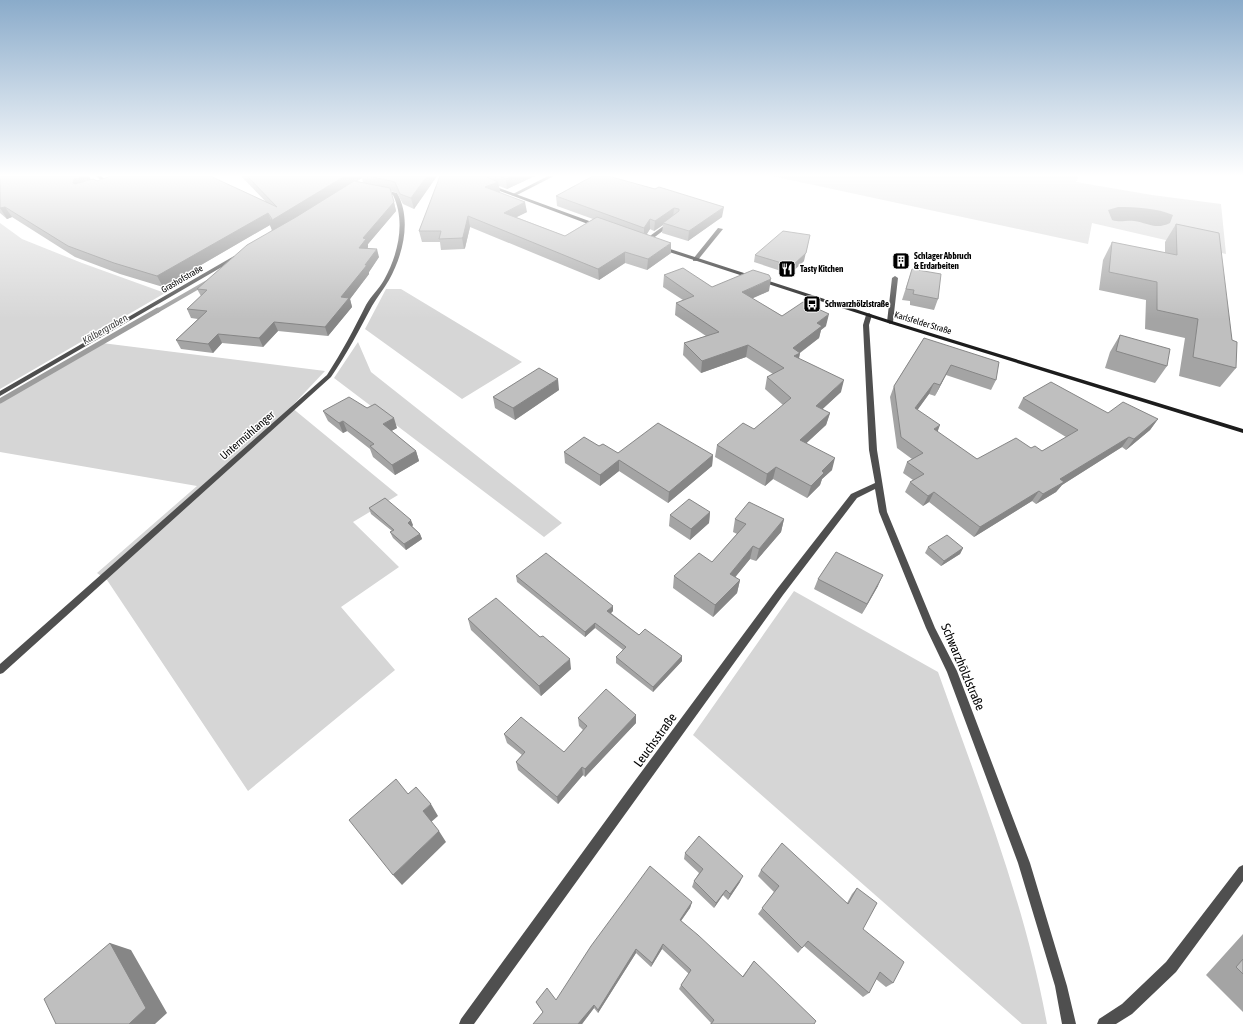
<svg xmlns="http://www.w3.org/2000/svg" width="1243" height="1024" viewBox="0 0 1243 1024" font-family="'Asap Condensed',sans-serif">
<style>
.green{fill:#d6d6d6}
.water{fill:#9d9d9d}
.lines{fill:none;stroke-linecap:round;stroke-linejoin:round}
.stream-far1{stroke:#9d9d9d;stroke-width:4}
.stream{stroke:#9d9d9d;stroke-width:5}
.lane{fill:#4f4f4f;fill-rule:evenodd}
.street{fill:#4f4f4f;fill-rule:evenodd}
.secondary{fill:#1c1c1c;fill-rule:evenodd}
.wall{fill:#a4a4a4;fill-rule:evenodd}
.shaded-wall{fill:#868686}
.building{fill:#bfbfbf;stroke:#868686}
.labels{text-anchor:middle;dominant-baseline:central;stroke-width:3;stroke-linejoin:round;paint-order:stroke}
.far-poi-label{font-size:9px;font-weight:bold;fill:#000;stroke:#fff;text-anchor:start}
.far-street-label{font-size:9px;fill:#000;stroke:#fff}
.far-water-label{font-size:10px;font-style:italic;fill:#3e3e3e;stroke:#fff}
.street-label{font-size:11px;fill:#000;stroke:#fff}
.near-street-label{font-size:13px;fill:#000;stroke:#fff}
</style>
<rect width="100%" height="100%" fill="#fff"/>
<!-- green -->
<path class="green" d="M772,176H1079L1076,182L1152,195L1221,204L1226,254L1092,223L1088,244Z
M0,223L22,239L82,263L165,293L0,389Z
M386,289H401L522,362L462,399L365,329Z
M358,342L371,372L562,523L544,537L334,378Z
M102,343L325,371L291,407L398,495L353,522L399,567L341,607L395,670L248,791L107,580L97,573L197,486L0,452V403Z
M794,591L938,672C979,788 1025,903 1047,1024H1022L693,735Z"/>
<!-- water -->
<path class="water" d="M1118,207C1136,207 1157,208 1173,215L1170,223C1156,230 1148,223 1134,221C1125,220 1121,223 1112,220L1108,210Z"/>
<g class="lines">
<!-- stream-far1 -->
<path class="stream-far1" d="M157,311L209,281"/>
<!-- stream -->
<path class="stream" d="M0,401L158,310"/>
<!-- lane -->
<path class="lane" d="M96,176H101L110,184L104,185V183Z
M669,222L673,223L647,243H643V241Z
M718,228L723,229L697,261H693V259Z
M895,276L898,278L893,322L890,324L887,322L892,278Z
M1243,865V881L1176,972L1132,1014L1116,1024H1097L1099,1019L1122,1004L1166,962L1239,867Z"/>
<!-- street -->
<path class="street" d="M548,176H554L515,196L511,195Z
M380,189L397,193C412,219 403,255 389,280C384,289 377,297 372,306C359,330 347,354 331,377L3,673L0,674V664L327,375C342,352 354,329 366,305C371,296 379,289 384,280C398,255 406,222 393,195L380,191Z
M234,256L239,257L0,396V391Z
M869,313L872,315L869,325L877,450L887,512L935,628L957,671L1030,863L1067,986L1076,1024H1062L1055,986L1018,863L947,672L926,628L879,512L875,489L857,498L783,595L474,1024H459L461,1019L628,790L777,589L851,494L875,483L869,450L863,325L866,315Z"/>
<!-- secondary -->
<path class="secondary" d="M491,185L600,225L601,226L596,227L489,187V186Z
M660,247H664L892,321L1243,429V433L888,323L660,249Z"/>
</g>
<!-- wall -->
<path class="wall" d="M0,176L91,179L97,181L266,202L241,176H437L414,209L403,204L397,193L391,191L396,211L368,244V248L379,257L369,272V274L350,299L352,307L328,336L278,331L263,347L222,343L213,353L181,349L176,340L198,319L191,318L187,309L201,296L197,289L272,230L270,225L163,287L120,274L75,257L12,217L7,219L0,213ZM362,178L363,183L357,181Z
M440,176H535L507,189L499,186L500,192H499L527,212L516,217L565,236L593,219L557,206L556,196L593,176L722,217L688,241L662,233L663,225L654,231L650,229L647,234L671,253L647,270L625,263L599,280L470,227L465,248L464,249L441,250L440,242H422L419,231Z
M1176,224L1232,340L1236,368L1220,387L1179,376L1185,338L1145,329L1146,300L1099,290L1103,260L1112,242L1165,253V242Z
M755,255L804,261L790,274L754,262Z
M912,269L938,299L934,310L910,305V301L902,300Z
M664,275L712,287L769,291L752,298L782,316L826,326L821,330L819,338L800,353L799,359L841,392L822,409L830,413L826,425L806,443L832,470L822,479L820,485L807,498L773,479L765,486L715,457L717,445L754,429L783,405L765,389L767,377L773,374L746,357L701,373L683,355L684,343L706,336L675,315L676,303L683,300L663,287Z
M1120,335L1167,366L1155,383L1105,368L1110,352Z
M924,338L996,380L991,390L946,375L935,396L929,394L917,410L937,432L977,459L1031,448L1042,451L1066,437L1018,408L1023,398L1108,413L1158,419L1150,430L1126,450L1122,447L1062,485L1056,492L1036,504L1032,501L974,537L929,502L923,506L905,492L910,482L913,480L903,473L907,462L912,459L897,448L890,397L894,386Z
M559,390L515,420L495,408L493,397Z
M323,411L397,428L391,431L416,451L419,461L395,475L373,457L370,449L347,431L343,433L328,421Z
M599,446L618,453L713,455L712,466L668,503L619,471L600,486L565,463L564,452Z
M369,508L413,525L412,526L420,534L422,539L406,550L393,538L390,532L392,531L371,514Z
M710,512L709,523L690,540L669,526L670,515Z
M735,519H784L781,532L756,561L750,559L735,577L740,580L737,593L713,617L673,588L674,576L712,562L737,534L733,532Z
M928,547L963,548L960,554L941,566L925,553Z
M516,576L613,611L611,613L639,635L682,656V661L653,692L616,663V657L623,650L595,628L585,637L517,582Z
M818,579L878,586L862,614L814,589Z
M468,619L540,637L571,669L541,696L471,630Z
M578,718L636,723L585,777L583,775L558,804L518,770L516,762L522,755L507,743L504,734L564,752L583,730L579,726Z
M685,853L740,882L728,900L723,895L714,908L692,887L694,881L699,873L684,859Z
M761,870L847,903L852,894L857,888L863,929L893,983L886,987L876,979L869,993L863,997L804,946L798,953L758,914L774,892L758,876Z
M692,902L690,908L681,921L742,977L754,961L814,1024H710L711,1023L679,989L681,985L689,974L662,949L651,967L636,953L598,1013L594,1008L582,1024H533L543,1012L536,1002L556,1000Z
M1243,934V1012L1206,975Z"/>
<!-- shaded-wall -->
<path class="shaded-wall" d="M86,176H89L94,186L78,193L73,183L74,179Z
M345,176H361L362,178L273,233L270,225L163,287L157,276L268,213L271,220Z
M427,176H437L414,209L411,198Z
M511,176H535L507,189L506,179Z
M498,182L500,192L487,198L485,187Z
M394,202L396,211L368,244V247L361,256L359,248L363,238Z
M525,202L527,212L505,223L504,213Z
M5,207L12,217L7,219L0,208Z
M724,207L722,217L688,241L689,231Z
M674,208L673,218L663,223V225L654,231L655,221Z
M468,216L470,227L465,248L464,249L462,238Z
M650,219V229L644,238V228Z
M810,235L804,261L790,274L792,266Z
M671,243V253L647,270L648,259Z
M377,249L379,257L369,272V274L350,299L352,307L328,336L325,327L341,297Z
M625,252V263L599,280L598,269Z
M771,279L769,291L740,304L742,292Z
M829,314L826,326L821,330L819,338L798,354L800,353L797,365L791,368L793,348L817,323Z
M274,322L278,331L263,347L259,338Z
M218,334L222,343L213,353L208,344Z
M748,345L746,357L701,373L702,361Z
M951,365L946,375L935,396L940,385Z
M558,379L559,390L515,420L513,408Z
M844,380L841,392L813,418L816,406Z
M934,383L929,394L911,419L915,408Z
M830,413L826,425L797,452L800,440Z
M394,418L397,428L386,434L383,424Z
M1158,419L1150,430L1126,450L1134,439Z
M343,421L347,431L343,433L339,423Z
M940,425L936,436L934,429Z
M1129,437L1122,447L1062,485L1056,492L1036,504L1043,494L1060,479Z
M416,451L419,461L395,475L392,465Z
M713,455L712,466L668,503L669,492Z
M835,458L832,470L822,479L820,485L807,498L811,486L822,471Z
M619,460V471L600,486V475Z
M776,467L773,479L765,486L767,474Z
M1039,491L1032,501L974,537L980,527Z
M934,492L929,502L923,506L928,496Z
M710,512L709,523L690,540L691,529Z
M784,519L781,532L756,561L759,549Z
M411,520L413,525L410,529L408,523Z
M420,534L422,539L406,550L404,544Z
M753,546L750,559L728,586L730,574Z
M963,548L960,554L941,566L944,561Z
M883,575L878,586L862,614L867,604Z
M740,580L737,593L713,617L715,605Z
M613,606V611L608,616L607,611Z
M595,623V628L585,637V632Z
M682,656V661L653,692V687Z
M570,659L571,669L541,696L539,686Z
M636,715V723L585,777V769Z
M582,767L583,775L558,804L557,797Z
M431,804L438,816L430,823L423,811Z
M439,831L446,842L402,885L393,875Z
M743,876L740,882L728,900L730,894Z
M726,890L723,895L714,908L716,903Z
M692,902L690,908L678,925L680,920Z
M110,943L131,950L167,1013L155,1024H129Z
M663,944L662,949L651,967L652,963Z
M636,949V953L598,1013V1010Z
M594,1005V1008L582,1024H578Z"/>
<!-- building -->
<path class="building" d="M0,176H86L74,179L73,183L75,184L93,179L97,181L111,176H210L277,207L247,176H345L269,222L272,219L268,213L157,276L114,263L68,246L5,207L0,208Z
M369,176H427L411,198L400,194L395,182Z
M440,176H484L498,182L485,187L525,202L504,213L565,236L597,217L671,243L648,259L625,252L598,269L468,216L463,237L462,238L439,239L441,231H419Z
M499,176H511L506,179Z
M593,176H608L655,189L659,187L724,207L689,231L663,223L679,211V209L674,208L655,221L650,219L644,228L556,196Z
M354,181L390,188L394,202L363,238L366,239L359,248L377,249L365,265H367L341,297L349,298L325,327L274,322L259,338L218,334L208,344L176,340L207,311L187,309L207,290L197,289L247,245L296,217Z
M1176,224L1219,233L1232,340L1237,342L1236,368L1193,357L1198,319L1157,310V282L1109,272L1112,242L1177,255Z
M783,231L810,235L806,253L792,266L755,255Z
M683,268L712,287L753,270L769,275L771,279L742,292L782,316L803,302L829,314L817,323L822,326L793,348L800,353L794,356L844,380L816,406L830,413L800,440L835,458L822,471L824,473L811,486L776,467L767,474L717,445L743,423L754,429L791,398L767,377L784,368L748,345L702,361L684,343L719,332L676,303L694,296L664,275Z
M912,269L941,274L938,299L913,294L914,290L906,289Z
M1120,335L1170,349L1167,366L1116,351Z
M924,338L999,362L996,380L951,365L940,385L934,383L915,408L940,425L934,429L977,459L1016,438L1031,448L1035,446L1042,451L1078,430L1023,398L1051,382L1108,413L1123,402L1158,419L1134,439L1129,437L1060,479L1064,482L1043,494L1039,491L980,527L934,492L928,496L910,482L924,474L907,462L923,453L901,437L894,386Z
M539,368L558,379L513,408L493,397Z
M349,397L367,408L375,404L394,418L383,424L416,451L392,465L370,446L374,444L343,421L339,423L323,411Z
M658,423L713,455L669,492L619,460L600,475L564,452L584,437L599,446L603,444L618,453Z
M385,498L411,520L408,523L420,534L404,544L390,532L394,530L369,508Z
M689,499L710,512L691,529L670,515Z
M749,502L784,519L759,549L753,546L730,574L740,580L715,605L674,576L699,553L712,562L746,524L735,519Z
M947,535L963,548L944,561L928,547Z
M836,552L883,575L867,604L818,579Z
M546,553L613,606L607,611L639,635L645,629L682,656L653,687L616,657L626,647L595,623L585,632L516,576Z
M496,598L540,637L543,636L570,659L539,686L468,619Z
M606,689L636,715L585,769L582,767L557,797L516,762L525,752L504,734L521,717L564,752L587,726L578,718Z
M396,779L408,794L416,787L431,804L423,811L439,831L393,875L349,820Z
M699,836L743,876L730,894L726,890L716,903L694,881L703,869L685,853Z
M782,843L848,904L857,888L877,903L863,929L904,962L893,983L880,972L869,993L808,941L802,948L762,908L779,886L761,870Z
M650,866L692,902L680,920L698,935L743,977L754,961L816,1021L814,1024H711L714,1020L681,985L691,970L663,944L652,963L636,949L598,1010L594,1005L578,1024H533L543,1012L536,1002L547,988L556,1000L591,946Z
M110,943L146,1008L129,1024H56L44,999Z
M1243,959V974L1236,967Z"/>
<!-- sky -->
<linearGradient id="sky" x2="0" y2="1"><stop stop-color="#8aabca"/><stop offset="0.55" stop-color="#fff"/><stop offset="1" stop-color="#fff" stop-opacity="0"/></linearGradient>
<rect width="1243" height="319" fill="url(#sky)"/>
<!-- icons -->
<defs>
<g id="building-square" transform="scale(0.9)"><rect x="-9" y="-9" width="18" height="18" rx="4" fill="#000" stroke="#fff"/><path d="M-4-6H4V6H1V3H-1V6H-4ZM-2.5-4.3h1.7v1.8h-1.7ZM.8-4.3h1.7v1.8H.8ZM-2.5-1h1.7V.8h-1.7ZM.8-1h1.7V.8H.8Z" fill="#fff"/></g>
<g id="restaurant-square" transform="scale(0.9)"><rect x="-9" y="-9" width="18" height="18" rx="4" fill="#000" stroke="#fff"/><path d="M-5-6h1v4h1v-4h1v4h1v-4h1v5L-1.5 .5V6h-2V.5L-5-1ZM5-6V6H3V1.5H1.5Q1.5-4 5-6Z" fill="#fff"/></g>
<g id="bus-square" transform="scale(0.9)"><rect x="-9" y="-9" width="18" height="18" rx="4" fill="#000" stroke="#fff"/><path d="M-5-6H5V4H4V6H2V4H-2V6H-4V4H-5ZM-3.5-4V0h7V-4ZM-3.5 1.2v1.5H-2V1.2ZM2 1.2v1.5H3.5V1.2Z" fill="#fff"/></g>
</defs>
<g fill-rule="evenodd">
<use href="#building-square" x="901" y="261"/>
<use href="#restaurant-square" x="787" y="269"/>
<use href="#bus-square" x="812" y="304"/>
</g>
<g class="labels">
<!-- far-poi labels -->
<g class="far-poi-label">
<text x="914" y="256">Schlager Abbruch<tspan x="914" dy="10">&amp; Erdarbeiten</tspan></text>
<text x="800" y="269">Tasty Kitchen</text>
<text x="825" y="304">Schwarzhölzlstraße</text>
</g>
<!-- far-street labels -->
<g class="far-street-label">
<text transform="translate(182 279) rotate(-30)">Grashofstraße</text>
<text transform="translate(923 323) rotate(17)">Karlsfelder Straße</text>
</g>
<!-- far-water labels -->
<g class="far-water-label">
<text transform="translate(105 329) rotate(-30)">Kälbergraben</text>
</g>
<!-- street labels -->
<g class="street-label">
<text transform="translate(247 435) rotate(-41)">Untermühlanger</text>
</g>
<!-- near-street labels -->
<g class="near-street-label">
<text transform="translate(963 667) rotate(67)">Schwarzhölzlstraße</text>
<text transform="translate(655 740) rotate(-54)">Leuchsstraße</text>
</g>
</g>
</svg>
